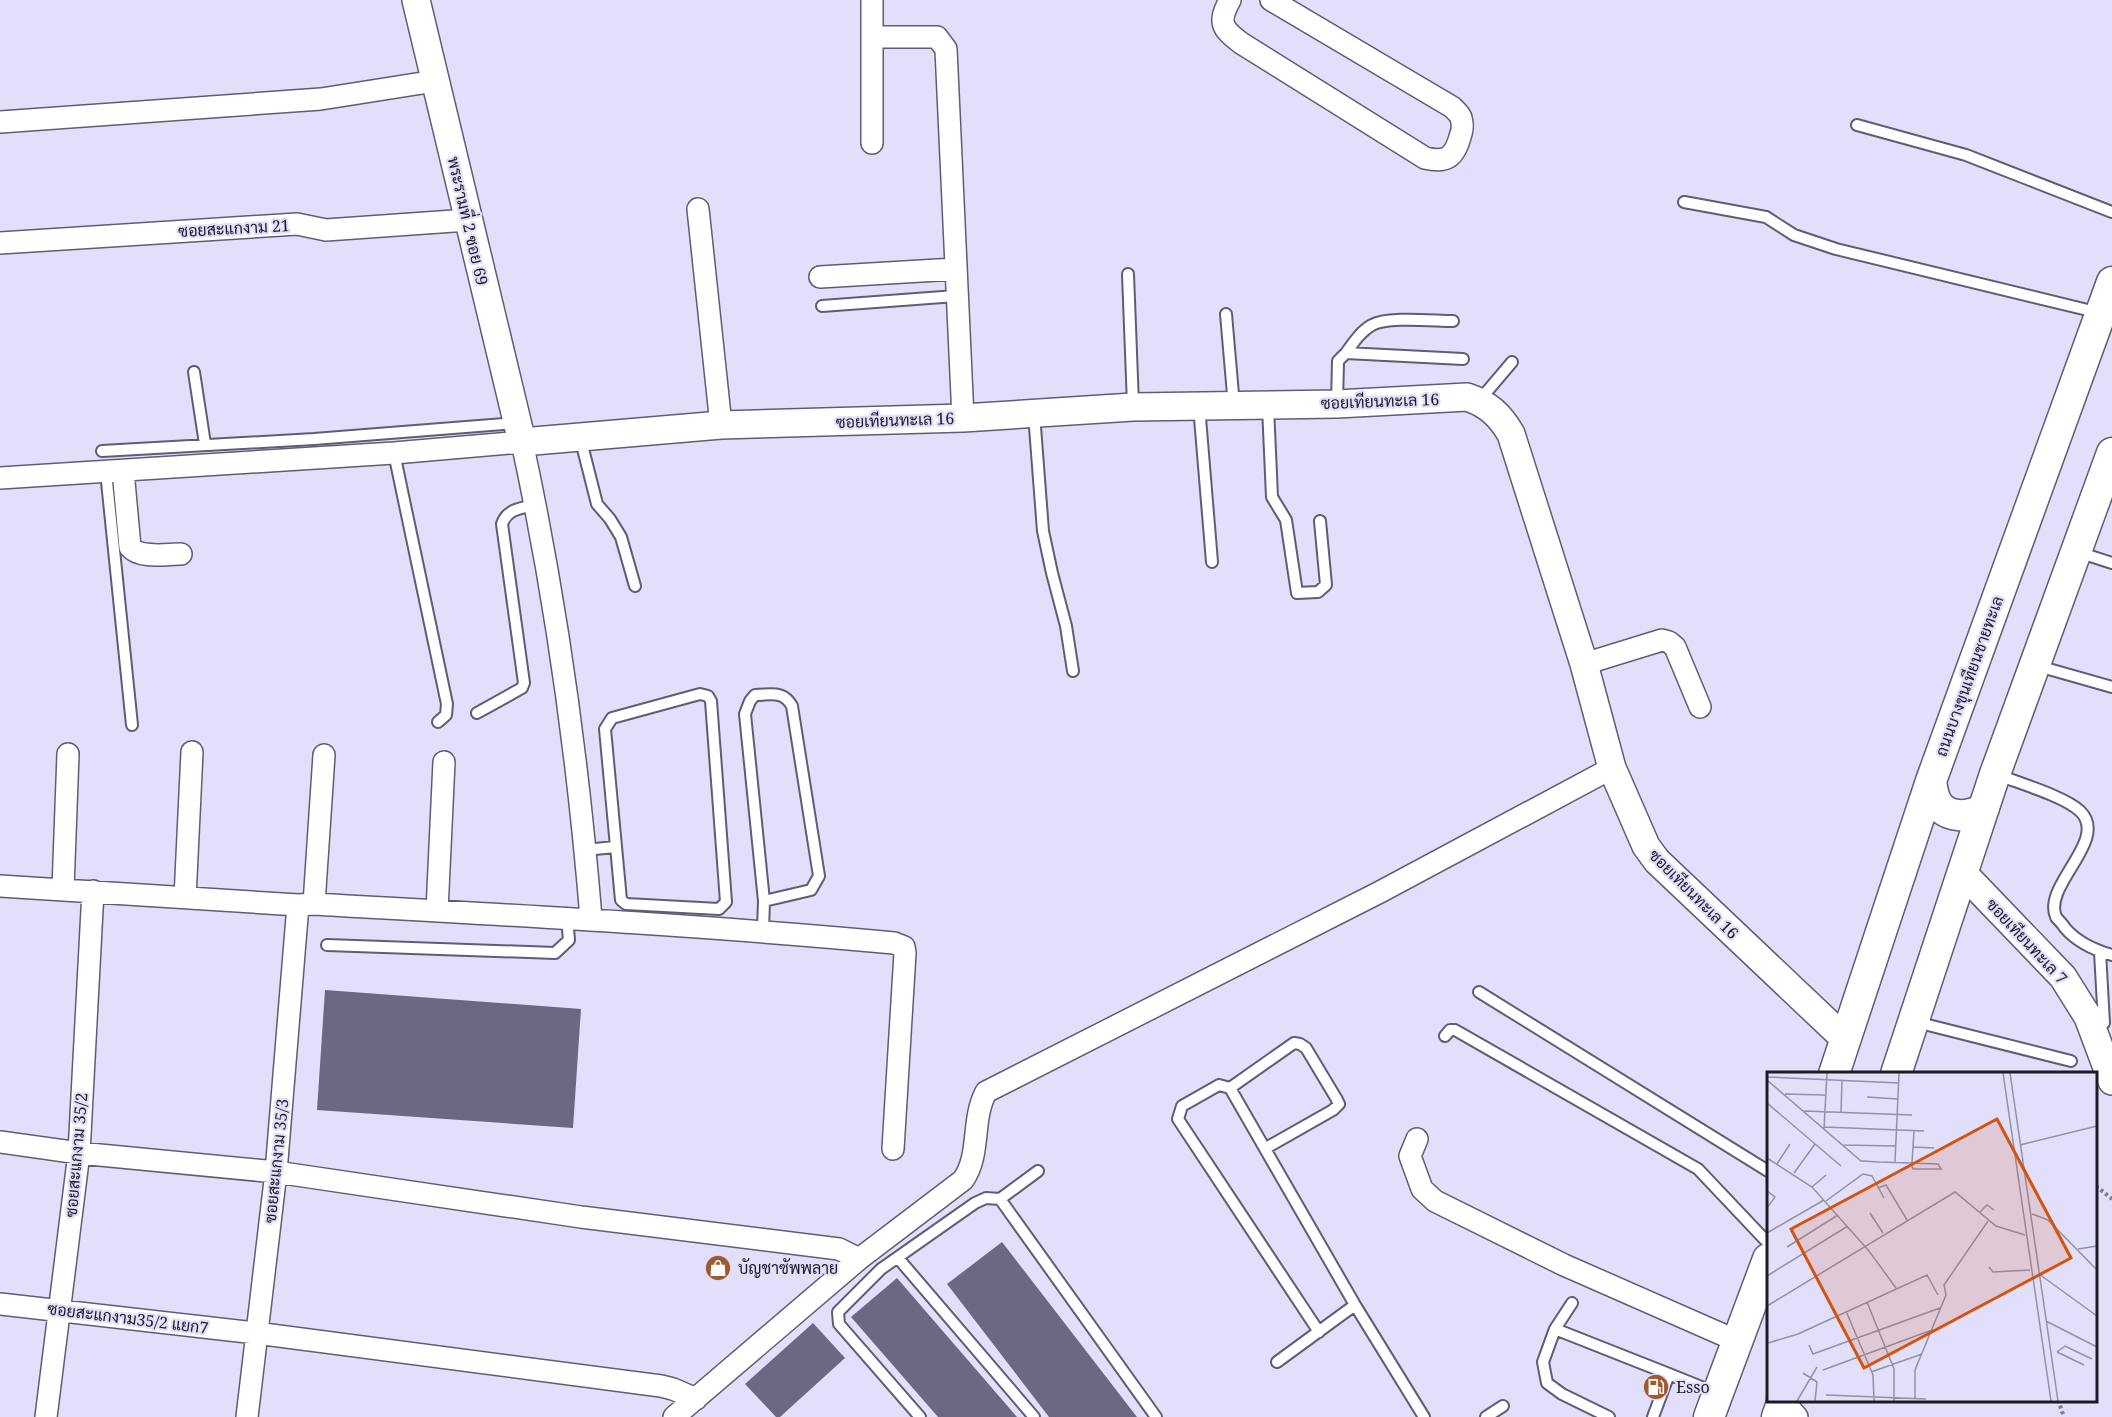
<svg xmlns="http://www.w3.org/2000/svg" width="2112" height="1417" viewBox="0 0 2112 1417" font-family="'Noto Serif',Sarabun,serif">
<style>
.building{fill:#6b6981}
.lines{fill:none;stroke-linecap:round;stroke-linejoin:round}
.service-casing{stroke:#5f5d75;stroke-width:14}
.minor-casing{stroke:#5f5d75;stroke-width:24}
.tertiary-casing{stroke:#5f5d75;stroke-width:30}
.secondary-casing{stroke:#5f5d75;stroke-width:33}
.path{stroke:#7e7c8e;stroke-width:4;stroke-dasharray:3 3;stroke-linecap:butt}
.service{stroke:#fff;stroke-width:10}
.minor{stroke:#fff;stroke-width:21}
.tertiary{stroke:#fff;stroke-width:27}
.secondary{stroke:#fff;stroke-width:30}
.labels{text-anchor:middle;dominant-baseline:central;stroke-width:4.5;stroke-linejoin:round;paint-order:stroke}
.street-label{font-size:16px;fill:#1c1b25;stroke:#e1dffa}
.poi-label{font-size:16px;fill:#1c1b25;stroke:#e1dffa;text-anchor:start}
.inset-road{fill:none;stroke:#9291a5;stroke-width:1.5}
.view{fill:#d4530e;fill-opacity:0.15;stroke:#d4530e;stroke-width:3}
.inset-edge{fill:none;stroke:#1c1b25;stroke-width:3}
</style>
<rect width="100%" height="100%" fill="#e1dffa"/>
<!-- building -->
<path class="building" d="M325,990L581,1009L573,1128L317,1110Z
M1002,1242L1137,1417H1049L947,1284Z
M897,1278L1017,1417H938L851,1317Z
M813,1323L845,1358L780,1417H776L745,1384Z"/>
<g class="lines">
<!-- service casing -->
<g class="service-casing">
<path id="service" d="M1857,125L1966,155L2112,212
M1684,202L1766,217L1794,235L1836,249L2100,313
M1128,274L1133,405
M822,306L956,296
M1226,314L1234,406
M1346,353C1353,343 1361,331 1372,325C1387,316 1434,321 1453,321
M194,372L205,444
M1479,401L1512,362
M1337,403L1338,361L1346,353L1463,359
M1199,406L1212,562
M1268,407L1272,497L1286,520L1297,593L1318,592L1326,585L1320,521
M1034,414L1043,531L1052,573L1066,626L1073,671
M580,437L597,504L610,519L621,537L635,586
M102,451L314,439L517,423
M394,453L447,704L446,715L438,722
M106,472L132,725
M2078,552L2112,563
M2038,666L2112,687
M700,694L708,696L711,701L726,902L719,909L626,904L621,900L605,729L612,718Z
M477,713L522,688L524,683L502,524C507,509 521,508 536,505
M1996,774C2018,783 2064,796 2080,811C2110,840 2042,885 2056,917C2058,920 2063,924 2065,928C2077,942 2094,950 2112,955
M585,850L615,847
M763,930L764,901L745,714L750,701L755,695C771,695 783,690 792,706L819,876L811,890L764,901
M327,945L555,953L569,940L567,918
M2100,952L2104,1023
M1479,992L1768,1171
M1916,1022L2071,1061
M1445,1036L1450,1030H1455L1698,1169L1768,1243
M1230,1088L1294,1043L1300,1044L1306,1048L1336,1098L1339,1104L1333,1110L1266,1148
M1000,1199L1156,1417
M898,1258L1034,1417
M1572,1303L1555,1329L1543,1362L1547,1383L1562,1394L1609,1417
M1555,1329L1669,1374
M1319,1332L1178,1119L1182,1106L1219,1085L1230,1088L1355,1305L1424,1417
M1277,1362L1355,1305
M920,1417L839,1324L838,1312L881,1269L975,1203L986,1198L1000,1199L1038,1171
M1486,1417L1503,1406
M1653,1417L1669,1374L1716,1393"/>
</g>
<!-- minor casing -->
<g class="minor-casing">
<path id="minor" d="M1230,0C1218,22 1221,28 1241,43L1425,158C1446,163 1454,158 1460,137C1462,132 1463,124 1461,118C1460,114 1455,110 1452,107L1271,0
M872,37H937L946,49L963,418
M0,122L321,99L435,81
M872,143V0
M698,209L721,425
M0,243L297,224L326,230L468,220
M820,277L955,269
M123,471L130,547C140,559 166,554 181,554
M0,478L394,453L522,442C556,599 578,759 591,918
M1584,664L1662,640L1669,642L1675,647L1700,707
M0,886L298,905L314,904C508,915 701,925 894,943L904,947L905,953L893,1149
M63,889L68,754
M185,898L192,752
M314,904L324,755
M437,911L444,762
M1417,1139L1410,1156L1422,1189L1435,1201L1564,1265L1737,1341
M0,1142L79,1153L276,1172L581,1217L839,1249L859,1259
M0,1304L256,1333L661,1386L673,1389L696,1399
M1783,1401L1797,1417
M46,1417L79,1153L93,891
M247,1417L276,1172L298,905
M674,1417L859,1259L963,1180C981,1155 971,1120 986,1092L1380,892L1612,768"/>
</g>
<!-- tertiary casing -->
<g class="tertiary-casing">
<path id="tertiary" d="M416,0L522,442L721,425L963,418L1133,407L1337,404L1467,397C1488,404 1500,415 1511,434L1584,664L1612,768L1646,846L1657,861L1846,1040
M1962,872L2063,977L2088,1017L2112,1081"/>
</g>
<!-- secondary casing -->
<g class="secondary-casing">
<path id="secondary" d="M1931,781C1932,788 1933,795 1936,801C1945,819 1970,818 1984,808
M1834,1074L1931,781L2112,282
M1896,1074L1995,774L2112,453
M1709,1417L1768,1259
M1777,1417L1783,1400"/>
</g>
<!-- path -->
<path class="path" d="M2096,1186L2112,1199
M2058,1400L2064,1417"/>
<!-- service -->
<use href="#service" class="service"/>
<!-- minor -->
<use href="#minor" class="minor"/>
<!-- tertiary -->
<use href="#tertiary" class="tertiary"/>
<!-- secondary -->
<use href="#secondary" class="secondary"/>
</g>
<!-- icons -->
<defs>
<g id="shop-disc" transform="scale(1.35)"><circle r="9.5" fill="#a05a2f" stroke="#e1dffa"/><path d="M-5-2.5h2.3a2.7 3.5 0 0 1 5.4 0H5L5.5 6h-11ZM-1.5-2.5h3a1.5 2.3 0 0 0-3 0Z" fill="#fff"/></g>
<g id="fuel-disc" transform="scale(1.35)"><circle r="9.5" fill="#a05a2f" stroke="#e1dffa"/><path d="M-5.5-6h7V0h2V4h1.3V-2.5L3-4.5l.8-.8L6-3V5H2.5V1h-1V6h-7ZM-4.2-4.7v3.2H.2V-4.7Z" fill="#fff"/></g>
</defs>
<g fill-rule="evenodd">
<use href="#shop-disc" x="718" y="1268"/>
<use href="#fuel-disc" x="1656" y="1387"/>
</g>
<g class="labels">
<!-- street labels -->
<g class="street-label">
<text transform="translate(468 221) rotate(77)">พระรามที่ 2 ซอย 69</text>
<text transform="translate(234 228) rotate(-3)">ซอยสะแกงาม 21</text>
<text transform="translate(1380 401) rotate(-2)">ซอยเทียนทะเล 16</text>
<text transform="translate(895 420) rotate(-2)">ซอยเทียนทะเล 16</text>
<text transform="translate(1969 676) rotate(-70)">ถนนบางขุนเทียนชายทะเล</text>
<text transform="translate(1694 894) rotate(45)">ซอยเทียนทะเล 16</text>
<text transform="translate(2027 941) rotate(47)">ซอยเทียนทะเล 7</text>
<text transform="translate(76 1155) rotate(-85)">ซอยสะแกงาม 35/2</text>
<text transform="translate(276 1161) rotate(-84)">ซอยสะแกงาม 35/3</text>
<text transform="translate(128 1318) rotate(7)">ซอยสะแกงาม35/2 แยก7</text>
</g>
<!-- poi labels -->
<g class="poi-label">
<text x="738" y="1268">บัญชาซัพพลาย</text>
<text x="1676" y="1387">Esso</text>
</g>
</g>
<!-- overview -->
<g transform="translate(1767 1072)">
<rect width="330" height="330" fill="#e1dffa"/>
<path class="inset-road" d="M236,1L284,329M243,1L291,329M0,5L132,11M0,8L94,89H96L112,90L144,91L171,92L174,97H146L144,91M18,22L58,23M100,25L131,27M0,31L74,94M37,39L145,43M74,40L75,9M57,55L157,59M57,57L60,1M75,73L129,74M253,73L330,54M146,75L167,76M0,86L45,115L102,179L129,216M128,90L132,1M145,91L147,59M10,92L23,72M27,101L48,72M45,115L59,103M111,116L119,113L140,148M0,119L8,125L0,136M59,129L96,102L105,104L117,126M213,140L220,133L227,138M103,141L116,161M265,142L281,148L330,198M0,161L57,128M20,175L71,143M311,177L330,174M222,195L226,200L263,198M272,202L330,244M0,204L81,154M100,230L127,297V329M0,234L188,120L229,154L258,163M79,239L106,303L107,329M279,249L330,275M1,271L31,262L160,203L171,223M42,273L46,282L173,236M290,280L298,274L325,287M290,280L317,293M56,298L165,258M104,300L155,282M36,301L50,310L48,329M59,323L159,327M148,327V298L179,223L177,213L221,149M30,329L50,295"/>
<path class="view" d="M230,47L304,186L97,296L24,157Z"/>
<rect width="330" height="330" class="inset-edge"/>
</g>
</svg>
